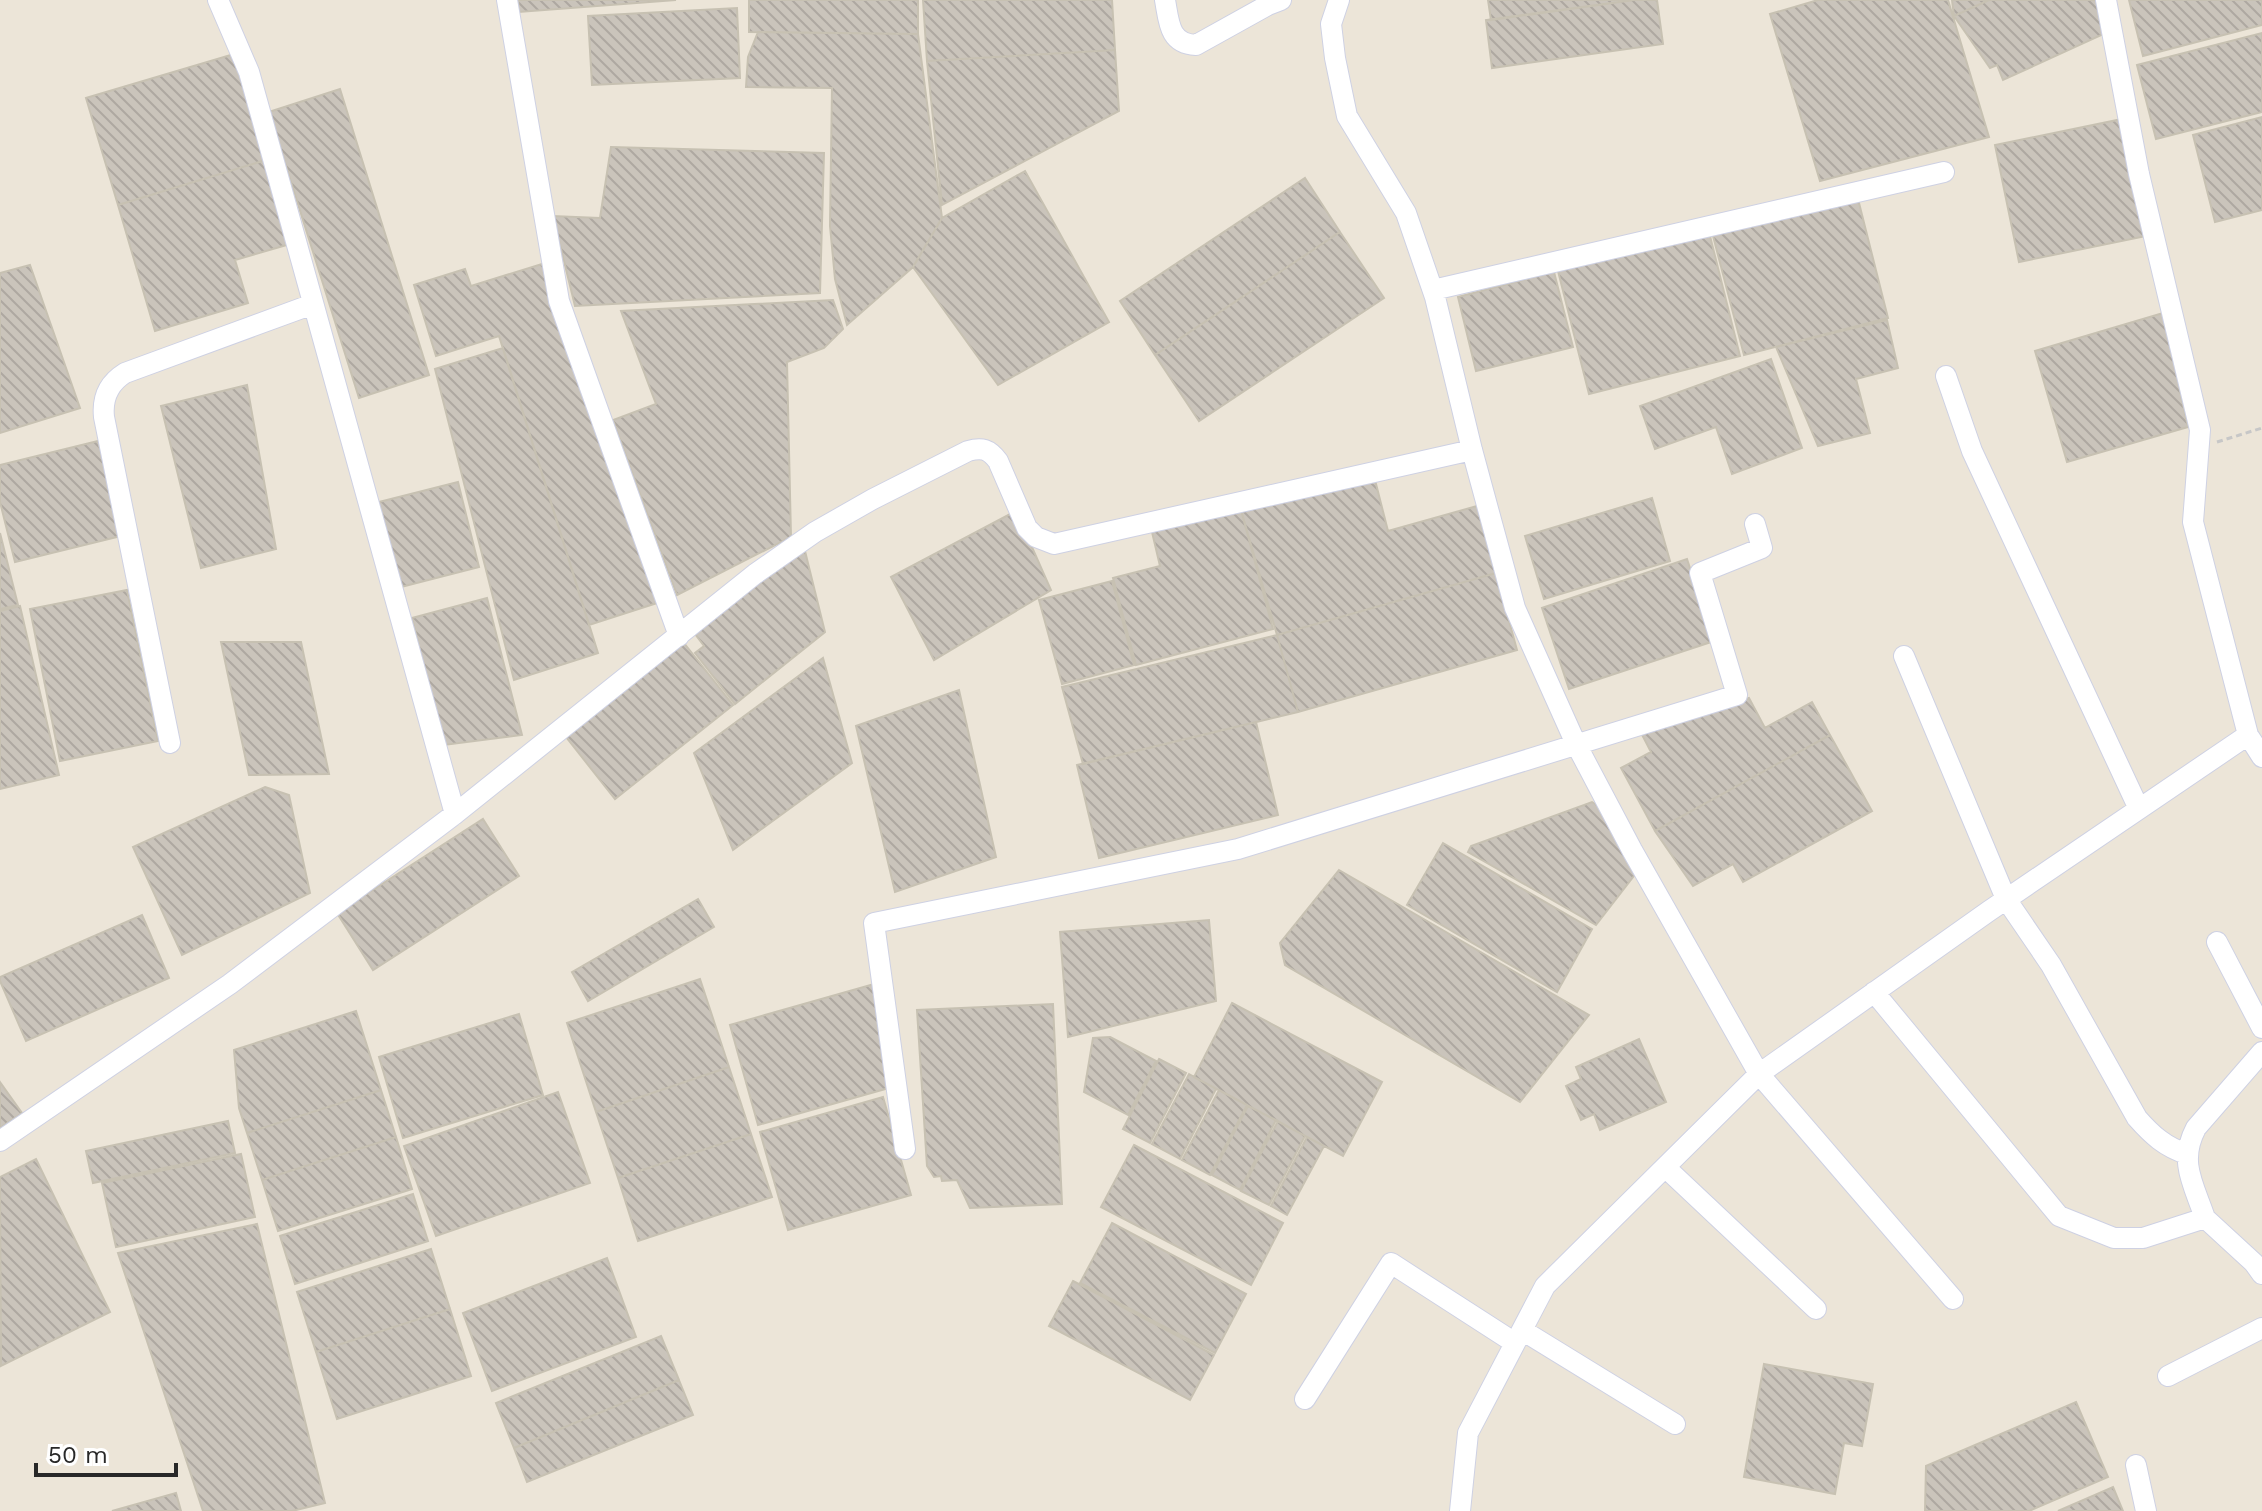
<svg xmlns="http://www.w3.org/2000/svg" width="2262" height="1511" viewBox="0 0 2262 1511" font-family="'Work Sans',sans-serif">
<style>
.building{fill:url(#building-back-hatch);stroke:#c7c1b2;stroke-width:2}
.lines{fill:none;stroke-linecap:round;stroke-linejoin:round}
.street-casing{stroke:#ced1e3;stroke-width:22}
.path{stroke:#c7c7c7;stroke-width:3;stroke-dasharray:6 4;stroke-linecap:butt}
.street{stroke:#fff;stroke-width:20}
</style>
<defs>
<pattern id="building-back-hatch" width="6" height="6" patternUnits="userSpaceOnUse" patternTransform="scale(2)"><rect width="6" height="6" fill="#cac4bb"/><path d="M-1 5l2 2M0 0l6 6M5-1l2 2" fill="none" stroke="#aea8a1"/></pattern>
</defs>
<rect width="100%" height="100%" fill="#ece5d8"/>
<!-- building -->
<path class="building" d="M518,0H676L519,12Z
M749,0H918V34L749,32Z
M923,0H1112L1115,50L927,61Z
M1488,0H1634L1491,20Z
M1634,0H1657L1663,44L1492,68L1486,20Z
M1818,0H1948L1989,137L1820,181L1770,14Z
M1952,0H1989L1954,16Z
M1989,0H2102L2108,32L2003,80L1997,65L1990,68L1954,16Z
M2129,0H2262V25L2143,56Z
M737,8L740,78L592,85L588,16Z
M758,32L918,34L942,218L913,267L847,325L835,279L830,226L832,88L746,87L748,57Z
M2262,33V112L2156,139L2137,65Z
M1115,50L1119,111L942,205L927,61Z
M234,54L266,160L118,205L86,98Z
M340,89L429,375L359,398L269,112Z
M2262,117V210L2215,222L2193,135Z
M2122,119L2146,236L2019,262L1995,145Z
M611,147L824,153L820,293L575,306L553,216L600,218Z
M266,160L290,244L235,260L248,303L155,331L118,205Z
M1025,171L1109,322L998,385L913,267L942,218Z
M1305,178L1340,232L1155,355L1120,301Z
M1857,195L1888,318L1744,355L1712,232Z
M1340,232L1384,298L1199,421L1155,355Z
M1709,232L1740,356L1589,394L1558,271Z
M542,264L660,602L589,625L499,336L436,356L414,285L465,269L471,286Z
M30,265L80,408L0,433V273Z
M1554,272L1573,347L1476,371L1458,297Z
M833,300L843,329L824,348L787,362L791,537L677,595L613,420L656,404L621,311Z
M2163,313L2188,427L2067,462L2035,351Z
M1887,320L1898,368L1856,379L1870,433L1818,446L1776,347Z
M503,348L598,653L514,680L435,369Z
M1771,359L1802,448L1732,474L1716,427L1655,449L1640,406Z
M247,385L276,549L201,568L161,406Z
M98,441L121,536L15,562L0,502V465Z
M1375,480L1388,531L1477,506L1496,573L1277,635L1241,510Z
M458,482L479,567L401,587L379,502Z
M1652,498L1670,561L1544,599L1525,536Z
M1241,510L1273,629L1136,665L1113,578L1160,566L1152,532Z
M1016,511L1051,590L934,660L891,577Z
M0,533L18,605L0,609Z
M804,547L825,632L735,704L695,653L704,646L695,634Z
M1687,559L1714,641L1569,689L1542,608Z
M1496,573L1517,650L1298,712L1277,635Z
M1112,581L1134,665L1062,684L1039,600Z
M127,590L158,741L60,761L30,609Z
M487,598L522,735L444,745L412,618Z
M20,606L59,775L0,789V611Z
M1277,635L1298,712L1083,764L1062,687Z
M221,642H301L329,774L249,775Z
M684,643L733,705L615,799L566,737Z
M823,658L852,763L733,850L694,753Z
M959,690L996,857L895,892L856,726Z
M1749,698L1765,728L1812,702L1830,735L1655,831L1621,768L1651,752L1639,729Z
M1256,722L1278,815L1099,858L1077,765Z
M1830,735L1872,811L1743,882L1733,864L1693,886L1655,831Z
M265,787L289,795L310,893L182,955L133,847Z
M1592,802L1602,808L1637,872L1596,925L1468,852L1471,846Z
M483,819L519,876L373,970L337,913Z
M1443,843L1592,929L1557,992L1407,905Z
M1339,870L1589,1015L1520,1102L1285,965L1280,943Z
M698,899L714,927L588,1001L572,972Z
M142,915L169,978L26,1041L0,981V977Z
M1209,920L1216,1001L1068,1037L1060,932Z
M700,979L729,1067L596,1112L567,1023Z
M874,984L889,1088L758,1125L730,1025Z
M1232,1003L1382,1082L1343,1156L1194,1077Z
M1053,1004L1062,1204L970,1208L957,1180L942,1181L941,1176L934,1177L927,1166L917,1010Z
M356,1011L381,1090L247,1133L239,1108L234,1050Z
M519,1014L543,1095L403,1138L379,1057Z
M1110,1037L1156,1061L1128,1115L1084,1092L1093,1038Z
M1639,1039L1666,1102L1600,1130L1594,1114L1581,1120L1566,1086L1581,1079L1576,1067Z
M1159,1059L1186,1073L1150,1143L1123,1129Z
M729,1067L751,1134L618,1178L596,1112Z
M1189,1074L1216,1089L1180,1159L1152,1144Z
M0,1082L22,1113L0,1128Z
M381,1090L396,1137L262,1180L247,1133Z
M1219,1090L1247,1105L1210,1175L1182,1160Z
M558,1092L590,1183L436,1236L404,1146Z
M883,1097L911,1195L788,1230L760,1132Z
M1248,1106L1276,1120L1240,1190L1212,1175Z
M228,1121L235,1153L93,1183L86,1151Z
M1278,1121L1305,1136L1269,1205L1241,1191Z
M751,1134L772,1197L638,1241L618,1178Z
M396,1137L412,1189L278,1231L262,1180Z
M1307,1137L1324,1146L1287,1215L1271,1206Z
M1134,1145L1283,1223L1251,1285L1101,1207Z
M241,1154L255,1217L116,1247L102,1183Z
M36,1159L110,1312L1,1366L0,1177Z
M413,1194L428,1241L295,1284L280,1236Z
M1112,1223L1246,1294L1215,1353L1080,1283Z
M257,1224L325,1503L292,1511H203L118,1253Z
M431,1249L450,1309L316,1352L297,1292Z
M607,1258L636,1337L492,1391L463,1313Z
M1073,1281L1214,1355L1190,1400L1049,1326Z
M450,1309L471,1376L337,1419L316,1352Z
M661,1336L679,1380L514,1448L496,1403Z
M1764,1364L1873,1384L1862,1446L1844,1443L1835,1494L1744,1477Z
M679,1380L693,1415L527,1482L514,1448Z
M2076,1402L2108,1477L2029,1511H1925L1926,1466Z
M2113,1487L2123,1511H2058Z
M176,1493L181,1511H112Z"/>
<g class="lines">
<!-- street casing -->
<g class="street-casing">
<path id="street" d="M218,0L249,72L455,814
M507,0L559,301L679,636
M1165,0C1169,22 1169,44 1196,45L1268,5L1281,0
M1339,0L1331,24L1335,58L1347,116L1406,213L1435,297L1472,450L1515,608L1576,744L1632,850L1759,1074L1953,1299
M1433,290L1944,172
M1946,376L1972,451L2139,809
M1904,656L2006,899L2051,965L2137,1118C2152,1135 2165,1147 2187,1154
M2248,735L2262,757
M170,743L104,417C102,398 109,383 125,373L313,304
M2217,942L2262,1028
M1874,992L2059,1216L2114,1238H2143L2205,1218L2254,1263L2262,1274
M0,1141L230,984L455,814L755,574L815,532L873,499L968,451C982,447 989,449 998,461L1027,528L1036,537L1054,544L1472,450
M905,1149L874,923L1238,849L1737,695L1700,573L1762,548L1755,524
M1665,1167L1816,1309
M2205,1218C2194,1185 2178,1162 2196,1128L2262,1052
M1522,1330L1675,1424
M2168,1376L2262,1328
M1305,1399L1391,1263L1515,1343
M2136,1465L2146,1511
M1460,1511L1468,1433L1545,1286L1759,1074L1989,911L2248,735L2193,522L2200,430L2139,174L2106,0"/>
</g>
<!-- path -->
<path class="path" d="M2217,442L2262,428"/>
<!-- street -->
<use href="#street" class="street"/>
</g>
<!-- scale -->
<path d="M36 1463v12h140v-12" fill="none" stroke="#282828" stroke-width="4"/>
<text x="48" y="1463" font-size="24" fill="#282828" stroke="#ffffff" stroke-width="6" paint-order="stroke">50 m</text>
</svg>
